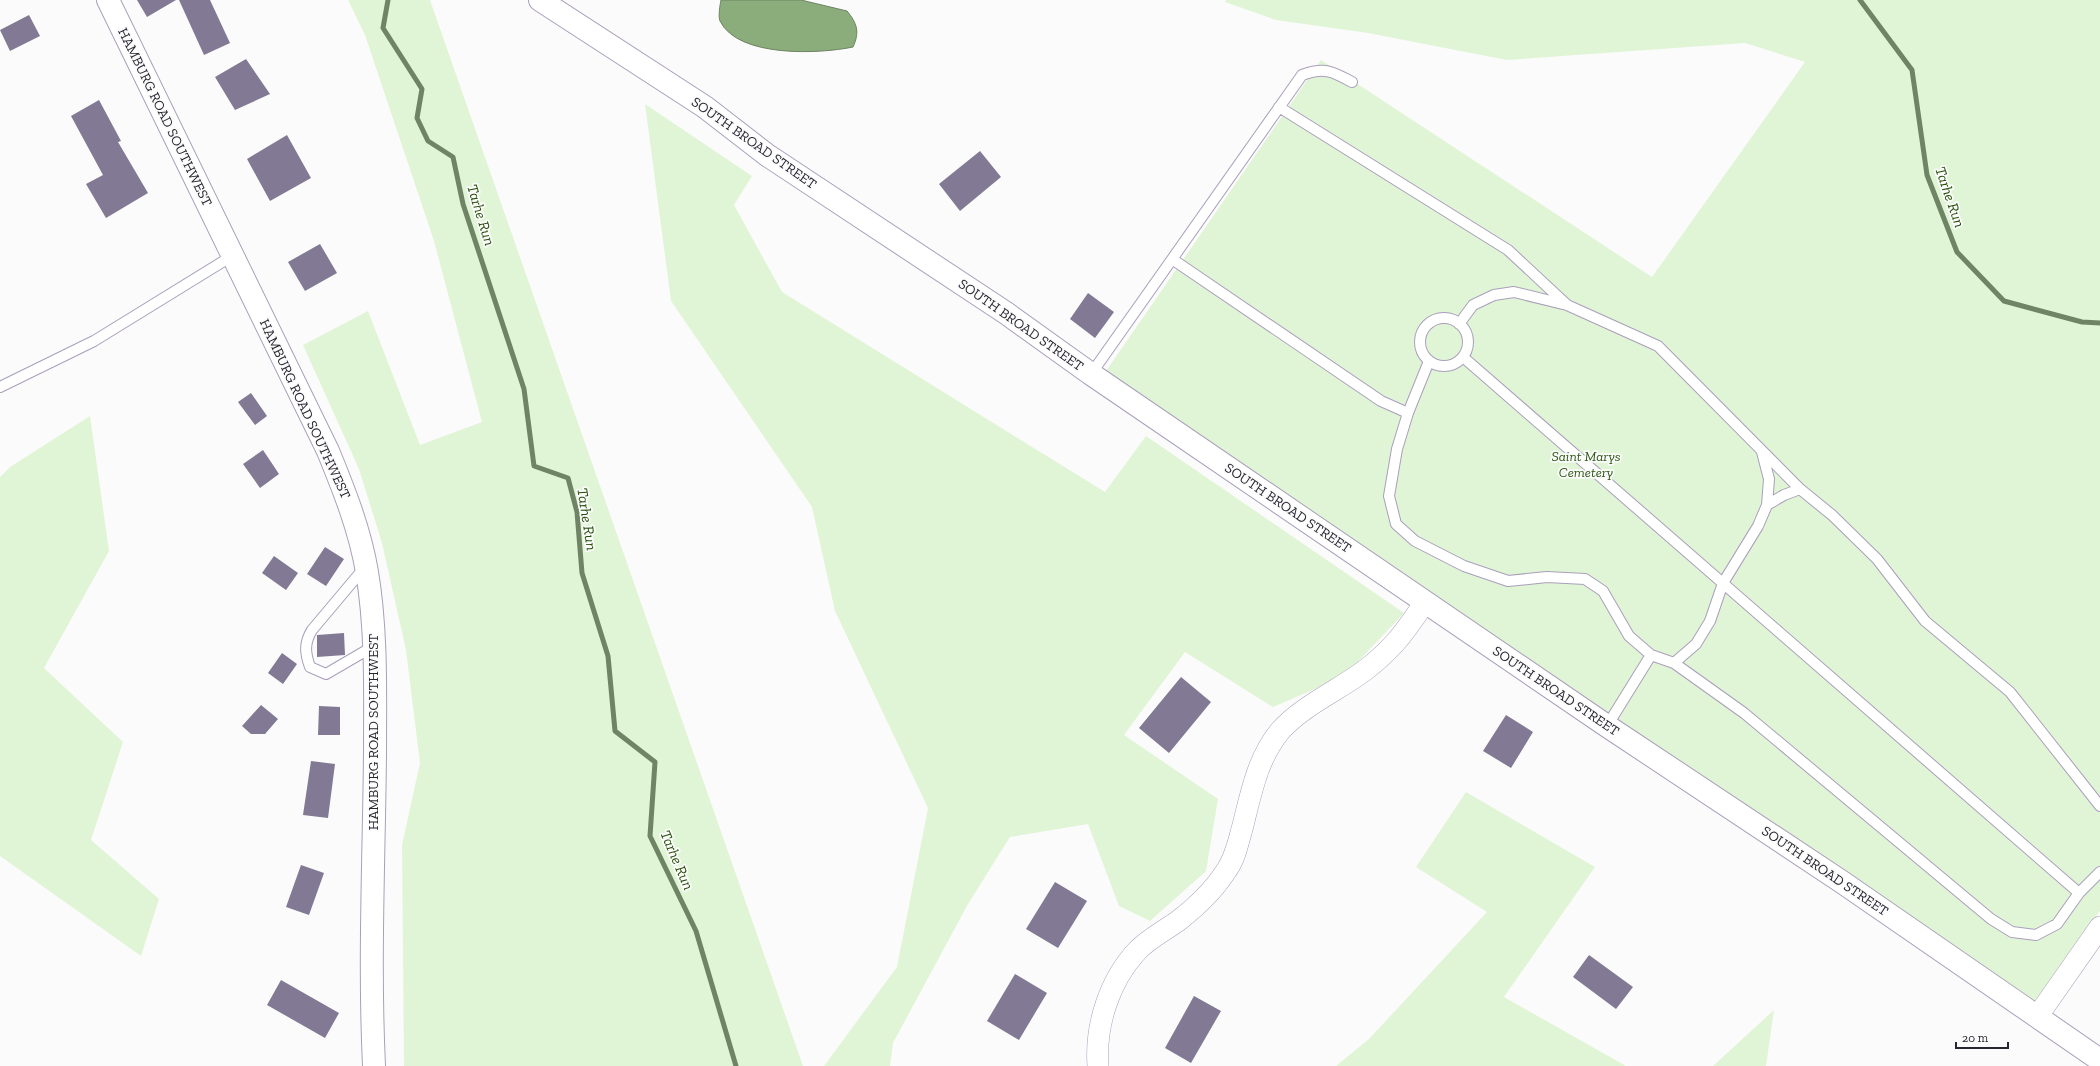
<svg xmlns="http://www.w3.org/2000/svg" width="2100" height="1066" viewBox="0 0 2100 1066" font-family="'Zilla Slab',serif">
<style>
.green{fill:#e0f5d6}
.water{fill:#8bac7b;stroke:#6e8464}
.lines{fill:none;stroke-linecap:round;stroke-linejoin:round}
.stream{stroke:#6e8464;stroke-width:5}
.building{fill:#827994}
.lane-casing{stroke:#aa9fbc;stroke-width:12}
.street-casing{stroke:#aa9fbc;stroke-width:22}
.secondary-casing{stroke:#aa9fbc;stroke-width:24}
.lane{stroke:#fff;stroke-width:10}
.street{stroke:#fff;stroke-width:21}
.secondary{stroke:#fff;stroke-width:22}
.labels{text-anchor:middle;dominant-baseline:central;stroke-width:3.5;stroke-linejoin:round;paint-order:stroke}
.street-label{font-size:14px;fill:#292530;stroke:#fbfbfb}
.park-label{font-size:14px;font-style:italic;fill:#2c5611;stroke:#fbfbfb}
.water-label{font-size:15px;font-style:italic;fill:#264f08;stroke:#fbfbfb}
</style>
<rect width="100%" height="100%" fill="#fbfbfb"/>
<!-- green -->
<path class="green" d="M348,0H430L803,1066H404L402,845L420,763L406,650L382,543L359,469L303,345L368,311L420,445L482,422L434,241L365,35Z
M1226,0H2100V911L2036,1000L2026,998L1106,371L1321,60L1652,277L1805,62L1745,43L1507,60L1368,33L1276,20L1225,2Z
M645,104L752,176L734,205L782,292L1105,492L1146,436L1404,613L1351,669L1315,689L1273,707L1185,652L1124,735L1218,799L1206,871L1150,921L1119,906L1088,824L1010,837L968,904L893,1043L890,1066H824L897,967L928,808L835,611L812,507L671,301Z
M90,416L109,551L44,668L123,742L91,840L159,899L141,956L0,856V477L10,467Z
M1466,792L1595,867L1504,997L1626,1066H1336L1369,1039L1487,912L1416,867Z
M1774,1010L1766,1066H1713Z"/>
<!-- water -->
<path class="water" d="M721,0H801L847,11C857,23 860,32 853,47C820,54 738,58 720,21C718,16 720,5 721,0Z"/>
<g class="lines">
<!-- stream -->
<path class="stream" d="M388,0L383,28L422,89L417,118L428,141L453,157L463,204L524,389L534,466L568,478L577,512L582,573L608,656L615,731L655,762L650,836L696,931L736,1066
M1860,0L1912,70L1927,175L1957,252L2004,301L2082,322L2100,323"/>
</g>
<!-- building -->
<path class="building" d="M137,0H176L147,17Z
M179,0H210L230,43L204,55Z
M29,15L40,36L10,51L0,30Z
M246,59L270,94L235,110L215,77Z
M99,100L121,141L118,142L148,193L106,218L86,184L103,175L71,116Z
M287,135L311,178L270,201L247,159Z
M980,151L1001,177L960,211L939,184Z
M320,244L337,273L305,291L288,262Z
M1088,293L1114,312L1095,338L1070,319Z
M251,393L267,416L255,425L238,402Z
M263,450L279,474L260,488L243,464Z
M325,547L344,559L326,586L307,574Z
M274,556L298,573L286,590L262,573Z
M344,633L345,655L317,657V635Z
M282,653L297,664L283,684L268,673Z
M1181,677L1211,702L1169,753L1139,728Z
M261,705L278,719L265,734H251L242,726Z
M319,706L340,707V735H318Z
M1506,715L1533,732L1511,768L1483,751Z
M311,761L335,764L328,818L303,815Z
M301,865L324,873L309,915L286,907Z
M1055,882L1087,901L1058,948L1026,929Z
M1589,955L1633,987L1616,1009L1573,977Z
M1015,974L1047,993L1019,1040L987,1021Z
M281,980L339,1013L325,1038L267,1005Z
M1194,996L1221,1011L1191,1063L1165,1048Z"/>
<g class="lines">
<!-- lane casing -->
<g class="lane-casing">
<path id="lane" d="M1279,107L1508,250L1567,305
M1172,259L1381,401L1408,413
M1420 342a24 24 0 1 1 48 0a24 24 0 1 1-48 0Z
M1459,324L1473,305L1494,295L1514,292L1567,305L1658,346L1800,489L1832,515L1877,559L1925,621L2010,692L2100,806
M1463,357L2079,893
M1429,361L1408,413L1397,449L1389,496L1396,524L1415,541L1464,566L1508,581L1547,577L1585,579L1603,591L1629,636L1651,655L1674,663L1744,713L1991,919L2012,932L2036,935L2057,924L2079,893L2100,872
M1091,374L1302,75C1324,67 1332,71 1352,82
M0,387L94,341L232,256
M1767,505L1784,495L1800,489
M365,567L312,630C304,643 305,653 310,667L326,674L374,646
M1674,663L1696,644L1710,621L1723,583L1758,526L1767,505L1769,479L1762,452
M1607,726L1651,655"/>
</g>
<!-- street casing -->
<g class="street-casing">
<path id="street" d="M2037,1017L2100,927
M1098,1066C1095,1026 1109,981 1137,951C1148,939 1164,931 1178,921C1196,907 1214,890 1226,871C1235,859 1238,843 1242,829C1251,794 1257,759 1280,731C1302,706 1337,691 1364,671C1393,649 1405,632 1425,602"/>
</g>
<!-- secondary casing -->
<g class="secondary-casing">
<path id="secondary" d="M108,0L328,451C344,490 360,530 367,572C377,632 375,693 375,753C374,857 369,962 374,1066
M540,0L705,107L767,155L1006,313L1091,374L1607,726L1842,882L2100,1060"/>
</g>
<!-- lane -->
<use href="#lane" class="lane"/>
<!-- street -->
<use href="#street" class="street"/>
<!-- secondary -->
<use href="#secondary" class="secondary"/>
</g>
<g class="labels">
<!-- street labels -->
<g class="street-label">
<text transform="translate(165 117) rotate(64)">HAMBURG ROAD SOUTHWEST</text>
<text transform="translate(754 143) rotate(35)">SOUTH BROAD STREET</text>
<text transform="translate(1021 325) rotate(35)">SOUTH BROAD STREET</text>
<text transform="translate(305 409) rotate(65)">HAMBURG ROAD SOUTHWEST</text>
<text transform="translate(1288 508) rotate(34)">SOUTH BROAD STREET</text>
<text transform="translate(1556 691) rotate(34)">SOUTH BROAD STREET</text>
<text transform="translate(373 732) rotate(-90)">HAMBURG ROAD SOUTHWEST</text>
<text transform="translate(1825 871) rotate(34)">SOUTH BROAD STREET</text>
</g>
<!-- park labels -->
<g class="park-label">
<text x="1586" y="456">Saint Marys<tspan x="1586" dy="16">Cemetery</tspan></text>
</g>
<!-- water labels -->
<g class="water-label">
<text transform="translate(1950 197) rotate(71)">Tarhe Run</text>
<text transform="translate(481 215) rotate(73)">Tarhe Run</text>
<text transform="translate(587 519) rotate(81)">Tarhe Run</text>
<text transform="translate(677 860) rotate(67)">Tarhe Run</text>
</g>
</g>
<!-- scale -->
<path d="M1956 1042v6h52v-6" fill="none" stroke="#292530" stroke-width="2"/>
<text x="1962" y="1042" font-size="12" fill="#292530" stroke="#fbfbfb" stroke-width="3" paint-order="stroke">20 m</text>
</svg>
